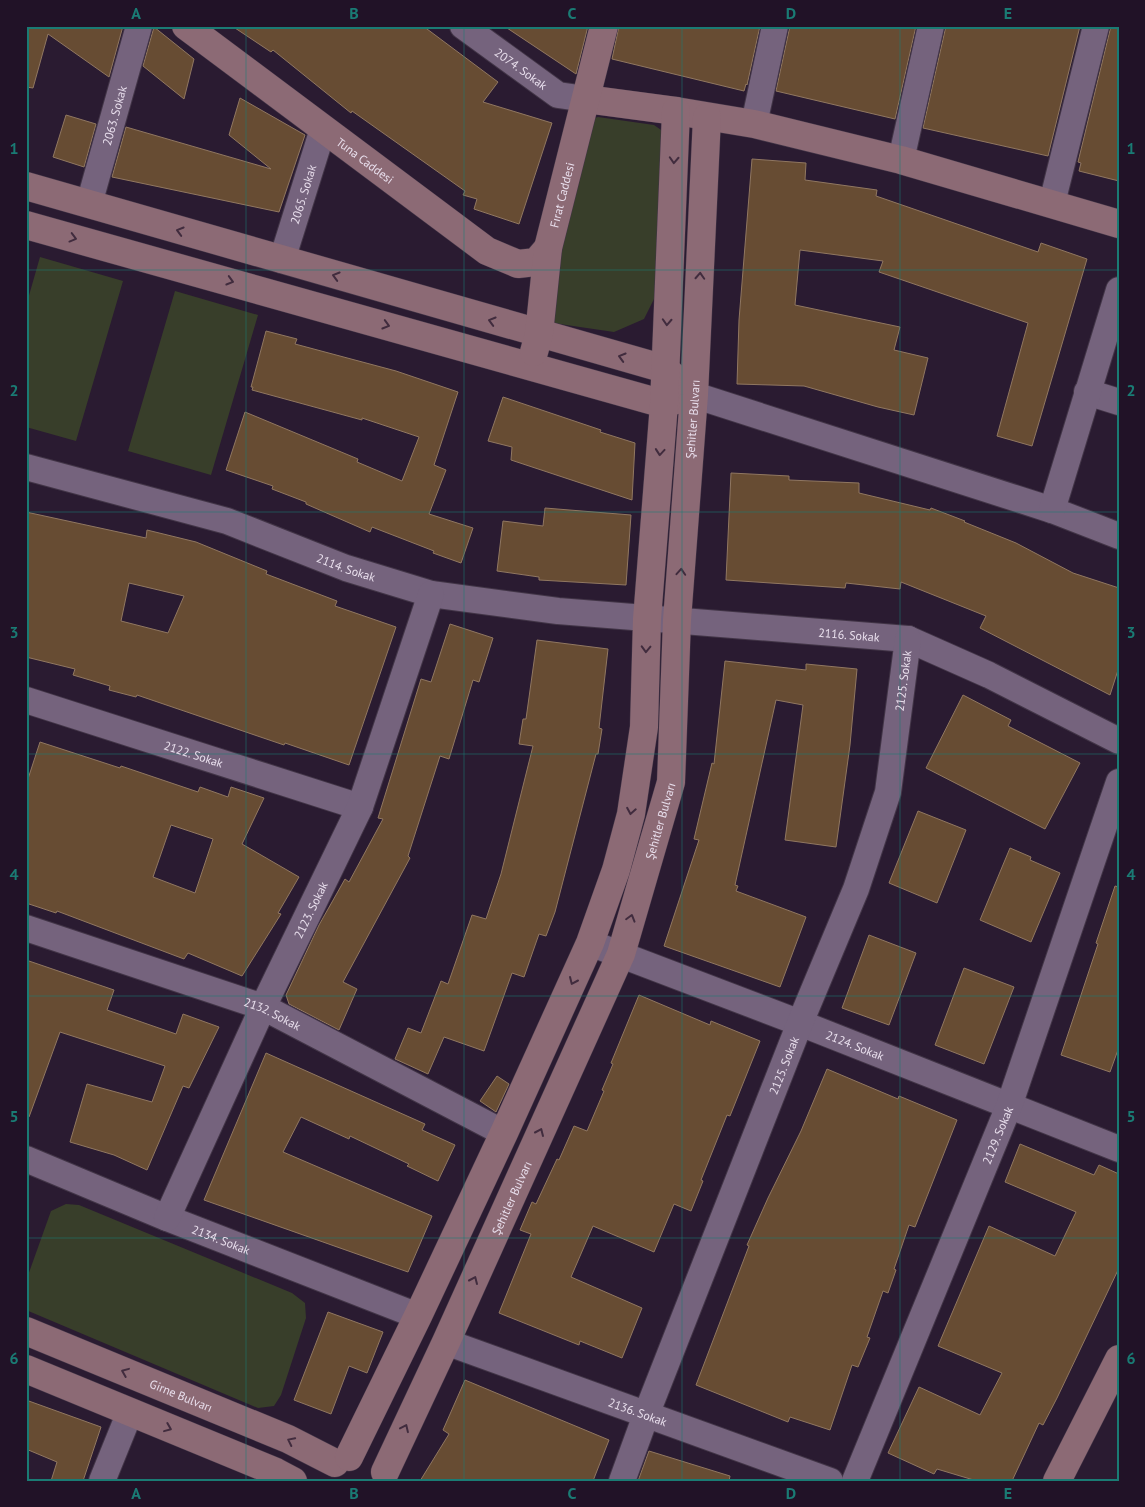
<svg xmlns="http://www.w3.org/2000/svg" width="1145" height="1507" viewBox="0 0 1145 1507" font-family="'PT Sans',sans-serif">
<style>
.green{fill:#383e2a}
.building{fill:#674c33;stroke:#907761;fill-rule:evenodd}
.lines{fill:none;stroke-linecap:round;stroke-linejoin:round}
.street-casing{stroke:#423547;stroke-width:28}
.secondary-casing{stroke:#423547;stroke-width:29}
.street{stroke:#75637d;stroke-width:26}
.secondary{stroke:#8c6a75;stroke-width:28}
.oneway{stroke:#412c3e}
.grid{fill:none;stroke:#1a7b74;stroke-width:1;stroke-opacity:0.55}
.labels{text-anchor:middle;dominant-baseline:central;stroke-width:4;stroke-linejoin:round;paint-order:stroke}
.street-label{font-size:12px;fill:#e9dfed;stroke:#211227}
.neatline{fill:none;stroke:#1a7b74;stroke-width:2}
.grid-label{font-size:16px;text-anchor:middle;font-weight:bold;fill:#1a7b74}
</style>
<rect width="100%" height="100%" fill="#2a1b31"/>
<!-- green -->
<path class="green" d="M598,117L654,125L664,132L656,295L644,319L614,332L546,322L586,121Z
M40,257L123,281L76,441L26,427V306Z
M175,291L258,315L211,475L128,451Z
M66,1204L79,1205L292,1293L305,1303L306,1318L281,1395L274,1406L258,1408L26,1310V1281L51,1211Z"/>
<!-- building -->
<path class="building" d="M26,26H123L109,77L48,34L33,88L26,87Z
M232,26H423L498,82L483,102L552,123L519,224L474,209L477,199L463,195L465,191L352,111L351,113L273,50L271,52Z
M504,26H588L576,74Z
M619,26H760L747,85L746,84L744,91L612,59Z
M790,26H916L895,119L776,91Z
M946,26H1080L1048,156L923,128Z
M1111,26H1119V181L1079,171L1081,163L1078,162Z
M154,27L194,59L184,99L143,66Z
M240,98L305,135L279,212L112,177L126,127L271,169L229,135Z
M66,115L96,124L84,167L53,157Z
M752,159L806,163L805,180L877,190L876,196L1038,252L1041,243L1087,259L1032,446L997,436L1028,323L879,272L883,261L800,250L795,305L900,327L894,350L928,358L914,415L878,407L804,386L737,384L739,320Z
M266,331L297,339L295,344L396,371L458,392L434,465L446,470L429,514L473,528L461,563L433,553L434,551L372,527L370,532L306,504V502L272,489L273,486L226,470L245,412L358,459L357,462L402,481L419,437L362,418V420L252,390L253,387H251Z
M503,397L601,430L600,432L635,443L632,500L511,460L512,447L488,441Z
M731,473L789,476V480L859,483V493L930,510L931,508L965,521L964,522L1016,543L1073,573L1119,588V667L1110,695L980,628L986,616L901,582L900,589L846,583L845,588L726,580Z
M545,508L631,515L626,585L539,580V577L497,571L503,521L543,526Z
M26,512L146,538L147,530L196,542L267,571L266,574L337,601L335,606L396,627L349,765L285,743L284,745L137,695L136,697L109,690L110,686L73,675L75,669L26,657ZM129,583L184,596L168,633L121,621Z
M450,624L493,638L479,682L473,680L449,759L440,756L408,856L410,858L343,982L357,989L339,1030L289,1004L286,995L319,925L345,879L349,882L383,819L378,818L421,679L431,682Z
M537,640L608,649L599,728L602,729L598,754H596L555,912L546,936L539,934L524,977L512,973L484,1051L444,1037L428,1074L395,1059L408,1028L421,1033L441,981L448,984L472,915L486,919L501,874L533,746L519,744L523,719H526Z
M725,661L806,670V664L857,669L850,745L836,847L785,840L803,705L776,700L735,885L738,886L736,891L806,917L780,987L664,946L699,840L694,839L712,763L714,764Z
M963,695L1011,720L1008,726L1080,763L1045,829L926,768Z
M40,742L120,768L121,766L198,792L200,787L228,797L231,787L264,798L242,844L299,877L278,913L281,914L242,976L188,953L184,959L57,911L56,913L26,903V785ZM171,825L213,839L195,893L153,877Z
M918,811L966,830L937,903L889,883Z
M1010,848L1031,857L1030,860L1060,873L1031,942L980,920Z
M1115,886L1119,887V1047L1110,1072L1061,1055L1098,944L1096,943Z
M869,935L916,953L889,1025L842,1008Z
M26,960L114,990L107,1010L176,1034L183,1014L219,1027L189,1088L183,1086L147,1170L114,1155L70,1142L87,1084L152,1102L165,1066L60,1032L29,1117H26Z
M964,968L1014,987L984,1064L935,1045Z
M639,995L710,1025L711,1021L760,1041L730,1116L727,1115L701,1180L703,1181L691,1211L674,1204L654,1252L593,1226L571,1277L642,1308L622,1358L580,1341L579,1345L499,1313L531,1234L520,1230L532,1202L536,1204L557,1159L559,1160L574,1126L587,1131L604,1091L602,1090L613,1064L611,1063Z
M266,1053L425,1124L422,1130L455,1145L438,1181L407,1166L409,1164L350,1136L349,1139L301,1117L283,1152L432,1216L408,1272L204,1200Z
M827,1069L898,1099L899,1096L957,1120L915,1227L909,1225L894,1269L896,1270L888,1293L883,1291L867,1337L870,1338L858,1367L852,1365L830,1430L790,1417L788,1422L696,1385L749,1246L747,1245L768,1198L801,1131Z
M497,1076L509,1084L496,1112L480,1101Z
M1020,1144L1094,1175L1099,1165L1119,1174V1268L1057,1398L1043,1425L1039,1423L1012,1481H977L937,1469L934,1474L888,1453L919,1387L980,1415L1002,1373L938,1346L989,1226L1055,1256L1076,1212L1005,1182Z
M328,1312L383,1332L367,1373L349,1366L331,1414L294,1400Z
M465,1380L609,1440L593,1481H420L449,1434L443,1430Z
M26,1400L101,1427L83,1481H51L57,1462L26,1449Z
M649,1451L730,1476L729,1481H638Z"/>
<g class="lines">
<!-- street casing -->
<g class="street-casing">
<g id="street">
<path id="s1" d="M463,26L558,95L586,99"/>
<path d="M754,124L775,26"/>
<path d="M901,160L931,26"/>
<path d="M1052,203L1096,26"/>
<path id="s2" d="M89,204L139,26"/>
<path id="s3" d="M282,260L323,129"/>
<path d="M1087,392L1119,402"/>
<path d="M694,395L1052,510L1119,536"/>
<path id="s4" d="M26,467L227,521L346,568L431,594L558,611L908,639L989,675L1119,741"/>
<path d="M1052,510L1119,290"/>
<path id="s5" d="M26,700L360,807"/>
<path id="s6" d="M26,928L263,1007L504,1133"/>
<path id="s7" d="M590,943L800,1023L1119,1149"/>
<path id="s8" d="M26,1159L167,1218L418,1316"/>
<path id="s9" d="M167,1218L263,1007L360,807L431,594"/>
<path id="s10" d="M446,1342L830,1481"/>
<path d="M102,1481L130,1412"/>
<path id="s11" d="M622,1481L646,1415L800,1023L856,889L888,792L908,639"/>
<path id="s12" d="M855,1481L1009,1106L1119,782"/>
</g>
</g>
<!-- secondary casing -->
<g class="secondary-casing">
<g id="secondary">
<path id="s13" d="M186,26L487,251L518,264L536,262L548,248"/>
<path d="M586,99L676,111L754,124L901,160L1119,224"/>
<path d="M26,186L665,369L678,381"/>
<path d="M26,225L664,404L679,399"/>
<path id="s14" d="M534,352L539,334L548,248L604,26"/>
<path id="s15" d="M26,1331L288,1439L335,1463"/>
<path d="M26,1369L276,1472L293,1481"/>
<path d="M349,1457L418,1316L504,1133L590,943L616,870L631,814L644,727L647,619L664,404L676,111"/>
<path id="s16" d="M385,1472L446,1342L621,954L671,782L677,620L694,395L707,117"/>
<path d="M1057,1481L1119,1359"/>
</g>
</g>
<!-- street -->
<use href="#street" class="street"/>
<!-- secondary -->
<use href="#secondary" class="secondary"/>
</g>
<!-- one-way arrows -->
<defs><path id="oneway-chevron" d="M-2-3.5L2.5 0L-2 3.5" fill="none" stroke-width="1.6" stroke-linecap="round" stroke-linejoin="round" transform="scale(1.25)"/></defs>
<g class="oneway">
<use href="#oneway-chevron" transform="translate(674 160) rotate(93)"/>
<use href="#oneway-chevron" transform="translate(180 231) rotate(-164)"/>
<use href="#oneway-chevron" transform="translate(73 238) rotate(15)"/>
<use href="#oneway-chevron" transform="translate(336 276) rotate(-164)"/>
<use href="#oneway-chevron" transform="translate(700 276) rotate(-87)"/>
<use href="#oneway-chevron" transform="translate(230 281) rotate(16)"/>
<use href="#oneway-chevron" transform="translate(492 321) rotate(-164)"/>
<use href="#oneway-chevron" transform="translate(667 322) rotate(93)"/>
<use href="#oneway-chevron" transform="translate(386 325) rotate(16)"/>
<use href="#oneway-chevron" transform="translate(622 357) rotate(-164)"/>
<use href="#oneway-chevron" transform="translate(660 452) rotate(95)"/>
<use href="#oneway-chevron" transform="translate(681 572) rotate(-86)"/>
<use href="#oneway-chevron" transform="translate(646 649) rotate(92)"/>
<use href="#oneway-chevron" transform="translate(631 811) rotate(100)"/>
<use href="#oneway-chevron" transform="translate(631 918) rotate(-74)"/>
<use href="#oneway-chevron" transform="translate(573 981) rotate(114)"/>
<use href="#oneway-chevron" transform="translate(540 1132) rotate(-66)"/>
<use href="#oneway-chevron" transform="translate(474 1280) rotate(-66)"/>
<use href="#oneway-chevron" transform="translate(125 1372) rotate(-158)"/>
<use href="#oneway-chevron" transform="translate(168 1428) rotate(22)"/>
<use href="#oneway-chevron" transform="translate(405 1428) rotate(-65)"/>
<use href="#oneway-chevron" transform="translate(291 1441) rotate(-154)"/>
</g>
<!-- grid -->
<path class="grid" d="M246,26V1481M464,26V1481M682,26V1481M900,26V1481M26,270H1119M26,512H1119M26,754H1119M26,996H1119M26,1238H1119"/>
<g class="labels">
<!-- street labels -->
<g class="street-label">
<text stroke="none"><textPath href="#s1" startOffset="72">2074. Sokak</textPath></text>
<text stroke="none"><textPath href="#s2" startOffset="92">2063. Sokak</textPath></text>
<text stroke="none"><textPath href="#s13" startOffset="224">Tuna Caddesi</textPath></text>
<text stroke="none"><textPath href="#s3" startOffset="69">2065. Sokak</textPath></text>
<text stroke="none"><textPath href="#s14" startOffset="160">Fırat Caddesi</textPath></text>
<text stroke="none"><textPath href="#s16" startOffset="1112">Şehitler Bulvarı</textPath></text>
<text stroke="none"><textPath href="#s4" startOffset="336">2114. Sokak</textPath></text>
<text stroke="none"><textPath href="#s4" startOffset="845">2116. Sokak</textPath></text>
<text stroke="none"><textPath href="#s11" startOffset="851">2125. Sokak</textPath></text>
<text stroke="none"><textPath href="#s5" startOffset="176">2122. Sokak</textPath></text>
<text stroke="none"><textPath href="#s16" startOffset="708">Şehitler Bulvarı</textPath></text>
<text stroke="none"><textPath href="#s9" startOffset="340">2123. Sokak</textPath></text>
<text stroke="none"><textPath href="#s6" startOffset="261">2132. Sokak</textPath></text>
<text stroke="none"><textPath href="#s7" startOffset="284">2124. Sokak</textPath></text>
<text stroke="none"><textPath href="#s11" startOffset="446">2125. Sokak</textPath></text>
<text stroke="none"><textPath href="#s12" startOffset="374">2129. Sokak</textPath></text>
<text stroke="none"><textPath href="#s16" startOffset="302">Şehitler Bulvarı</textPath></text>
<text stroke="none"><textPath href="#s8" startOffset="211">2134. Sokak</textPath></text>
<text stroke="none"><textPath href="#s15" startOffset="168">Girne Bulvarı</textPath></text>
<text stroke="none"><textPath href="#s10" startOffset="204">2136. Sokak</textPath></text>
</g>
</g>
<!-- border -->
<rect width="1145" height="1507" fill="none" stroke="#211227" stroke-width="55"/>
<rect x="28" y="28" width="1090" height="1452" class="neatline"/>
<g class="grid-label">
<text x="136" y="19">A</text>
<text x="354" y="19">B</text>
<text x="572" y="19">C</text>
<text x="791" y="19">D</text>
<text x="1008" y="19">E</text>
<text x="14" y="154">1</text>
<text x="1131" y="154">1</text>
<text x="14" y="396">2</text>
<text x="1131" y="396">2</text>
<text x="14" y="638">3</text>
<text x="1131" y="638">3</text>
<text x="14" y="880">4</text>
<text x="1131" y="880">4</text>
<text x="14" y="1122">5</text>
<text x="1131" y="1122">5</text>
<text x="14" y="1364">6</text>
<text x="1131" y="1364">6</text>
<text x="136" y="1499">A</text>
<text x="354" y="1499">B</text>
<text x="572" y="1499">C</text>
<text x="791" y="1499">D</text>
<text x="1008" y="1499">E</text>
</g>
</svg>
